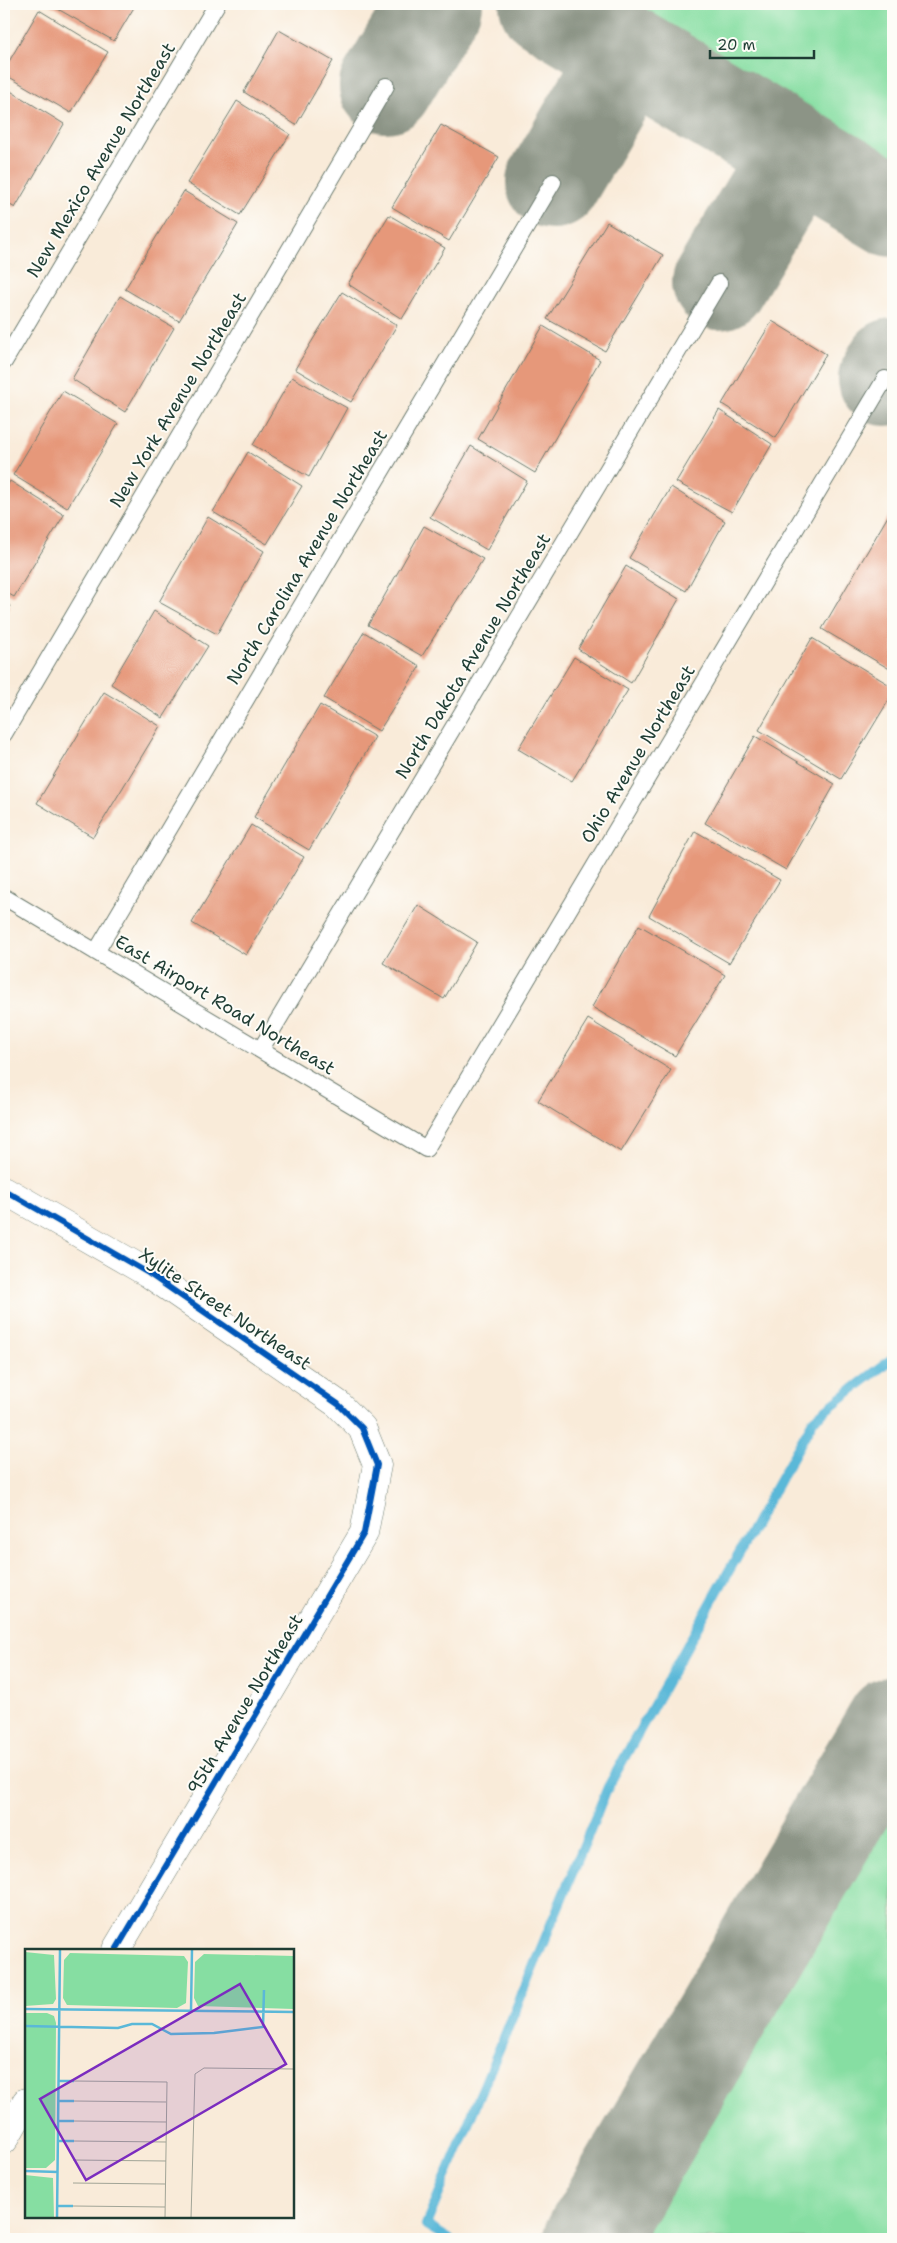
<svg xmlns="http://www.w3.org/2000/svg" width="897" height="2243" viewBox="0 0 897 2243" font-family="'Shantell Sans',sans-serif">
<style>
.green{fill:#86dea2;stroke:#528e6b}
.lines{fill:none;stroke-linecap:round;stroke-linejoin:round}
.stream{stroke:#5ab8d8;stroke-width:10}
.taxiway{stroke:#8c9486;stroke-width:94}
.building{fill:#e6987a}
.service-casing{stroke:#6b7a6e;stroke-width:18}
.minor-casing{stroke:#6b7a6e;stroke-width:29}
.service{stroke:#fff;stroke-width:16}
.minor{stroke:#fff;stroke-width:28}
.cycleway-casing{stroke:#fdfcf7;stroke-width:9}
.cycleway{stroke:#0057b8;stroke-width:6}
.labels{text-anchor:middle;dominant-baseline:central;stroke-width:4;stroke-linejoin:round;paint-order:stroke}
.street-label{font-size:18px;fill:#1f3d34;stroke:#fdfcf7}
.inset-river{fill:none;stroke:#5ab8d8;stroke-width:2.5}
.inset-road{fill:none;stroke:#a2a597;stroke-width:1}
.view{fill:#7b2cbf;fill-opacity:0.15;stroke:#7b2cbf;stroke-width:2.5}
.inset-edge{fill:none;stroke:#1f3d34;stroke-width:2.5}
</style>
<rect width="100%" height="100%" fill="#fdfcf7"/>
<filter id="ink" filterUnits="userSpaceOnUse"><feTurbulence type="fractalNoise" baseFrequency=".02" numOctaves="2"/><feDisplacementMap in="SourceGraphic" scale="10" xChannelSelector="R" yChannelSelector="G"/><feConvolveMatrix kernelMatrix="1 2 1 2 8 2 1 2 1" color-interpolation-filters="sRGB"/></filter>
<filter id="wash" filterUnits="userSpaceOnUse"><feTurbulence type="fractalNoise" baseFrequency=".0096" numOctaves="4" result="noise"/><feDisplacementMap in="SourceGraphic" scale="20" xChannelSelector="R" yChannelSelector="G"/><feGaussianBlur stdDeviation="1.12" result="paint"/><feColorMatrix in="noise" values="0 0 0 0 0 0 0 0 0 0 0 0 0 0 0 0 0 1.4 0 .05"/><feComposite in="paint" operator="in"/></filter>
<g filter="url(#wash)">
<rect width="100%" height="100%" fill="#f9ebd9"/>
<!-- green -->
<path class="green" d="M608,4H893V172Z
M893,1807V2239H627L874,1823Z"/>
<g class="lines">
<!-- stream -->
<path class="stream" d="M449,2239L426,2225L608,1787L814,1419L893,1358"/>
<!-- taxiway -->
<path class="taxiway" d="M546,4L893,210
M386,86L435,4
M553,182L629,53
M719,283L797,153
M885,379L893,365
M590,2239L893,1723"/>
</g>
<g id="blocks">
<!-- building -->
<path class="building" d="M49,4H136L114,41Z
M39,10L108,52L71,113L4,74V70Z
M279,30L333,61L296,125L244,92Z
M4,87L64,124L15,208L4,201Z
M237,101L290,134L240,215L187,183Z
M441,125L499,157L449,241L392,207Z
M184,191L238,224L179,321L125,289Z
M389,215L445,248L402,319L348,284Z
M607,222L663,255L605,351L547,319Z
M342,292L397,325L351,402L295,369Z
M120,296L174,328L125,412L72,379Z
M772,321L826,354L776,438L722,404Z
M543,326L600,360L535,473L478,439Z
M292,377L347,408L309,477L253,445Z
M63,391L118,424L67,508L13,475Z
M719,410L772,444L732,512L676,482Z
M471,446L527,481L487,550L430,517Z
M248,452L302,486L267,544L213,512Z
M10,481L64,515L14,597L4,591V491Z
M671,487L725,521L686,591L629,558Z
M888,516L893,520V671L822,629Z
M208,517L264,551L217,634L159,602Z
M424,526L483,559L422,656L368,625Z
M626,566L679,599L631,683L578,649Z
M4,603L10,606L4,616Z
M154,611L208,646L163,718L111,684Z
M364,632L420,666L379,731L324,698Z
M812,638L893,687V693L841,779L759,730Z
M574,657L628,690L572,781L518,749Z
M104,692L160,726L93,837L37,803Z
M320,705L375,737L309,850L254,817Z
M755,736L835,784L786,870L705,823Z
M251,825L304,857L246,955L192,923Z
M695,831L780,880L729,963L649,916Z
M418,905L477,942L444,999L383,963Z
M639,925L725,975L675,1056L592,1007Z
M588,1019L671,1070L621,1152L538,1101Z"/>
</g>
</g>
<g filter="url(#ink)">
<use href="#blocks" fill-opacity="0" stroke="#6b7a6e" stroke-width="1"/>
<g class="lines">
<!-- service casing -->
<g class="service-casing">
<path id="service" d="M4,362L217,4
M4,734L386,86
M4,897L426,1149L885,379
M96,952L553,182
M261,1049L719,283"/>
</g>
<!-- minor casing -->
<g class="minor-casing">
<path id="minor" d="M4,1190L148,1273L338,1404L362,1428L377,1465L364,1533L116,1950
M4,2140L26,2102"/>
</g>
<!-- service -->
<use href="#service" class="service"/>
<!-- minor -->
<use href="#minor" class="minor"/>
<!-- cycleway casing -->
<g class="cycleway-casing">
<path id="cycleway" d="M4,1190L148,1273L338,1404L362,1428L377,1465L364,1533L116,1950"/>
</g>
<!-- cycleway -->
<use href="#cycleway" class="cycleway"/>
</g>
</g>
<g class="labels">
<!-- street labels -->
<g class="street-label">
<text transform="translate(101 160) rotate(-59)">New Mexico Avenue Northeast</text>
<text transform="translate(178 400) rotate(-59)">New York Avenue Northeast</text>
<text transform="translate(307 557) rotate(-59)">North Carolina Avenue Northeast</text>
<text transform="translate(473 656) rotate(-59)">North Dakota Avenue Northeast</text>
<text transform="translate(638 754) rotate(-59)">Ohio Avenue Northeast</text>
<text transform="translate(225 1005) rotate(31)">East Airport Road Northeast</text>
<text transform="translate(225 1309) rotate(34)">Xylite Street Northeast</text>
<text transform="translate(245 1704) rotate(-59)">95th Avenue Northeast</text>
</g>
</g>
<!-- overview -->
<g transform="translate(25 1949)">
<rect width="269" height="269" fill="#f9ebd9"/>
<path d="M0,3L29,6L31,50L28,55L0,57ZM45,4L159,7L163,13L161,54L152,59L42,56L38,49L39,11ZM179,5L269,7V60L173,57L169,49L170,13ZM0,64H22L29,67L31,74L30,211L21,219H0ZM0,226L28,229L29,269H0Z" fill="#86dea2"/>
<path class="inset-river" d="M0,60L269,63M166,62L167,0M0,77L93,79L107,75H127L146,85L189,84L238,78L239,41M34,132H49M34,152H49M33,172H49M33,192H49M0,222L33,223M32,257H48M32,269L35,0"/>
<path class="inset-road" d="M49,132L142,133L140,269M49,152L141,153M49,172L141,173M49,192L141,193M48,211L141,212M48,234L140,235M48,257L140,258M166,269L170,125L179,119L269,120"/>
<path class="view" d="M215,35L261,115L61,231L15,150Z"/>
<rect width="269" height="269" class="inset-edge"/>
</g>
<!-- margin -->
<rect width="897" height="2243" fill="none" stroke="#fdfcf7" stroke-width="20"/>
<!-- scale -->
<path d="M710 50v8h104v-8" fill="none" stroke="#1f3d34" stroke-width="2.5"/>
<text x="717" y="50" font-size="15" fill="#1f3d34" stroke="#fdfcf7" stroke-width="4" paint-order="stroke">20 m</text>
</svg>
